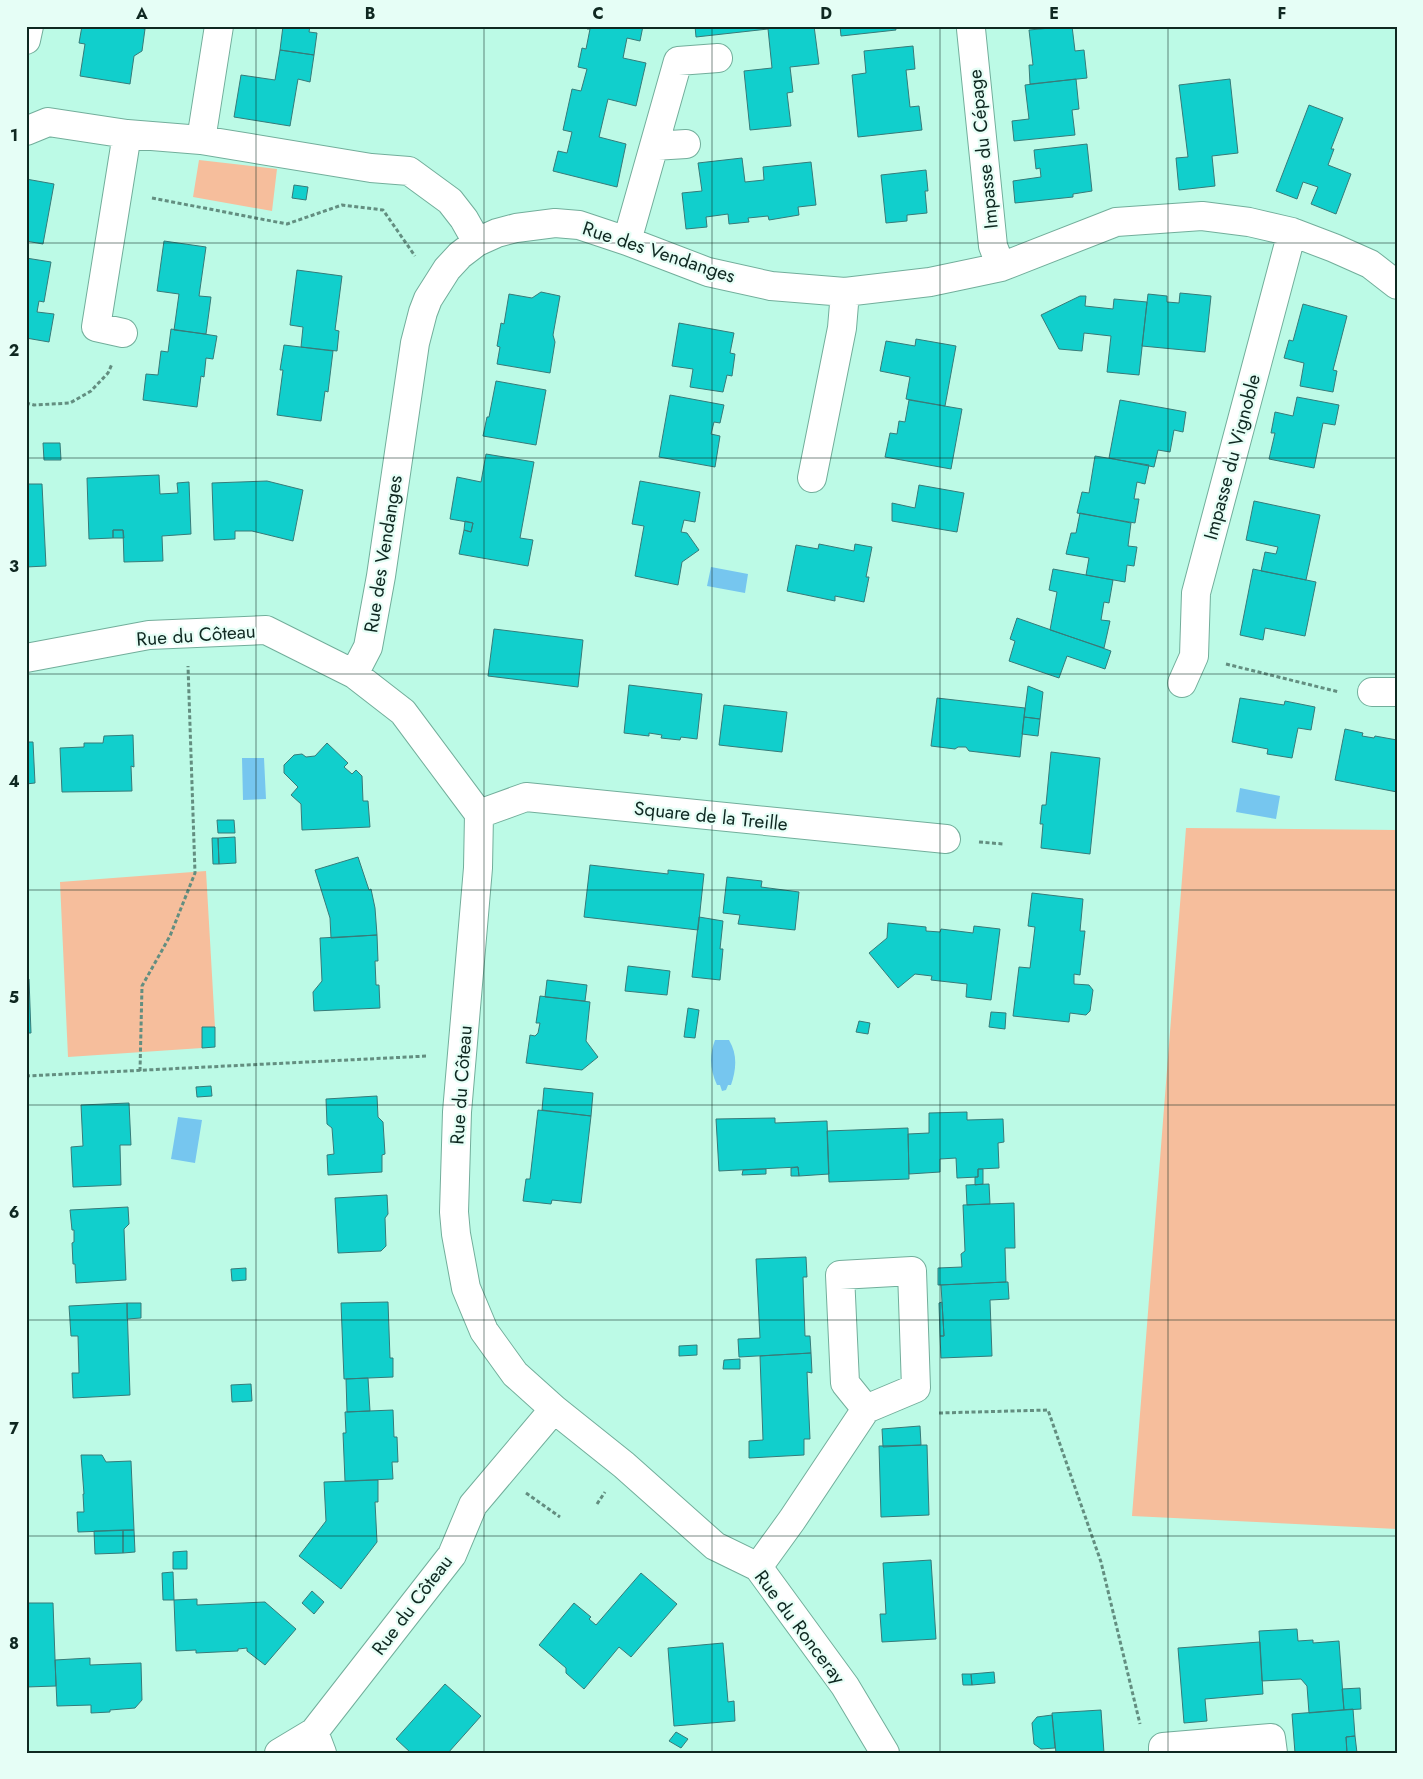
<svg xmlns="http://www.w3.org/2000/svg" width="1423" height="1779" viewBox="0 0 1423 1779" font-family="Jost,sans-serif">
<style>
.green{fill:#f6be9c}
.water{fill:#76c6ef}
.building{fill:#11cfcc;stroke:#377b79}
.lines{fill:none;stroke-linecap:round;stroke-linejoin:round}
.minor-casing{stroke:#72ae9b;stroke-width:30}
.path{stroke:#638e80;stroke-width:3;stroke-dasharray:4 2.5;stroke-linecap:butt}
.minor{stroke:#fff;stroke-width:28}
.grid{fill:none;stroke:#0f2821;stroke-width:1;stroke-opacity:0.55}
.labels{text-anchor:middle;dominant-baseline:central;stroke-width:4.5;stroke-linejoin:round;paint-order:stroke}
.street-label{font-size:19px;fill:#0f2821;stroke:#e6fef6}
.neatline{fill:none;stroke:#0f2821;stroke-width:2}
.grid-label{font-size:16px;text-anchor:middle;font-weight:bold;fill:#0f2821}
</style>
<rect width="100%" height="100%" fill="#bcfae6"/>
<!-- green -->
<path class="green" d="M199,160L277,169L272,211L193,197Z
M1186,828L1397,830V1529L1132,1516Z
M206,871L215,1027H202V1048L68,1057L60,882Z"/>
<!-- water -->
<path class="water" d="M711,567L748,574L745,593L707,586Z
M242,758H264L266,799L243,800Z
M1240,788L1280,796L1276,819L1236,812Z
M715,1040H729C738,1055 736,1070 731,1085H728L726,1090L722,1091L720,1085H717C710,1070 709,1056 715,1040Z
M178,1117L202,1120L195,1163L171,1159Z"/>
<!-- building -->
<path class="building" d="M82,26H130L145,29L142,51L134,56L130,84L80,76L85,44L79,43Z
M283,26H310L309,32L317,33L314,55L280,50Z
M587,26H643L640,41L627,38L623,58L646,63L636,106L608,99L599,137L626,144L617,187L553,171L558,151L567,153L572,132L563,130L572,89L581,91L587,69L578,67L582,48L586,49L590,29H587Z
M695,26H814L819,64L790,67L793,92L787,93L791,126L750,130L744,71L772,68L768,29L696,37Z
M840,26H895L896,30L841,36Z
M1072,26L1075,51L1084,50L1087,78L1030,84L1029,65H1033L1029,30Z
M913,46L915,69L906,70L910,107L919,106L922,130L858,137L852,75L866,73L864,51Z
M280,50L314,55L310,82L298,79L290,126L234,117L241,75L275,80Z
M1076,79L1079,109L1072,110L1075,135L1014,141L1012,121L1029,119L1025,85Z
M1230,79L1238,153L1212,156L1215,186L1179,190L1176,158L1188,157L1179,85Z
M1309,105L1343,118L1331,149H1334L1328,165L1351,174L1336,214L1311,204L1318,187L1303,182L1297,199L1276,191Z
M1087,144L1092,191L1073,194V197L1015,203L1013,181L1041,177L1040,168L1036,169L1034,150Z
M742,158L745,182L764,180L763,167L811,162L816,205L798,207L799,215L769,220L768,216L748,218L749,222L729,224L728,214L706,217L707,227L686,229L682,193L702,191L698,163Z
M926,170L928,191H925L927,213L907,215V221L886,223L881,175Z
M26,179L54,184L43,244L26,241Z
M294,185L308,187L306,200L292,198Z
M164,241L206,247L199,296L211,297L206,334L174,330L179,294L157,291Z
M26,258L51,262L44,302L39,301L37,312L54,314L49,342L26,338Z
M297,270L342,276L335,330L339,331L337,351L301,347L303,327L290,325Z
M541,292L560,296L553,335L555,342L550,373L497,364L500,347L497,346L501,323L504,324L509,294L532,298Z
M1180,293L1211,296L1205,352L1142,346L1148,294L1167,296V302L1179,303Z
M1080,296H1086L1085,306L1113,309L1114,299L1147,302L1139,375L1107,372L1111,336L1084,333L1082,351L1059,349L1041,315Z
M1303,304L1347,316L1333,370L1337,371L1333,392L1300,386L1304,363L1284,358L1289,340L1293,341Z
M679,323L734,333L730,353L735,354L732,376L727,375L723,392L690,387L693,369L672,366Z
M171,329L217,336L213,359L206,358L204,377L201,376L197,407L143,400L146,374L158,375L161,351L168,352Z
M916,339L956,346L945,406L906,399L910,377L880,371L886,341L915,346Z
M284,345L333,351L328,392L325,391L321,421L277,415L283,370H280Z
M496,381L546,390L536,445L483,436L487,417H489Z
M670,395L724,405L720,423L714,422L711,434L720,436L715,467L659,457Z
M1297,397L1339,405L1335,425L1323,423L1314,468L1269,459L1275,433H1271L1275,412L1293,416Z
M909,400L962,409L951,469L885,457L890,433L897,434L899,421L905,422Z
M1120,400L1186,412L1183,432L1174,430L1170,452L1158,450L1154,467L1109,458Z
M43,443H60L61,460H44Z
M486,454L534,462L520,538L533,540L528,566L459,554L464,530L471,532L473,523L450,519L457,477L481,482Z
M1095,456L1149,465L1145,484L1137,482L1134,499H1139L1135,523L1077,513L1082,492L1089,493Z
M159,475L160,494L178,493L177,483L189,482L191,534L162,536L163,561L124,562L123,530H113V538L89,539L87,478Z
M267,481L303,490L293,541L252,531H235V539L214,540L212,483Z
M640,481L700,492L695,522L684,520L681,532L687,533L699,550L682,562L678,585L635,576L644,526L632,524Z
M26,484H42L46,566L26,567Z
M919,485L964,493L957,532L892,521V503L915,508Z
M1254,501L1320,515L1306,580L1261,571L1265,552L1276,554L1278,547L1246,540Z
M1080,513L1131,523L1128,546L1137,547L1134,566L1127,565L1125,582L1086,575L1089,558L1066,554L1071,533H1076Z
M465,521L473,523L471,532L464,530Z
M113,530H123L124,538H113Z
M819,544L854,551L855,544L872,547L866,577H869L864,602L835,596V601L787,591L796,545L818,549Z
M1053,569L1113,580L1109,603L1104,602L1101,620L1110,621L1104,648L1050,630L1057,592L1049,590Z
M1253,569L1316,582L1305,636L1265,628L1263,640L1240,635Z
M1017,618L1111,651L1105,669L1067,656L1059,678L1009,661L1015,641L1010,639Z
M494,629L583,640L578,687L488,676Z
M629,685L702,694L697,739L681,737L680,740L661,738L662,735L649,733V736L624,733Z
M1028,686L1043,692L1040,719L1024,717Z
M937,698L1025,708L1020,757L969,751L966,747H958L955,749L931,746Z
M1240,698L1284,705L1285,701L1315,707L1311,730L1298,728L1292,758L1267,754L1268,749L1232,742Z
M724,705L787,712L782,752L719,745Z
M1024,717L1040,719L1038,736L1022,734Z
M1345,729L1363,733L1362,736L1374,738L1375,736L1397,740V792L1335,780Z
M133,735L134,767L131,766L132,791L62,792L60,748L84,747V743H103L104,736Z
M26,742H33L35,783L26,784Z
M327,743L348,763L344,767L352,774L356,770L362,776L363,801H368L370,827L302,830L301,804L291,795L298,787L284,773V765L294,755L302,754L306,757L315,756Z
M1051,752L1100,758L1090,854L1041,848L1043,824H1040L1042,805H1046Z
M217,820H234L235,833H218Z
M235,837L236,863L219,864L218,838Z
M212,838H218L219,864H213Z
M358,857L369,890L371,889L375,908L377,935L331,938L330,918L315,870Z
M590,865L668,874V870L704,874L698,930L584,917Z
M727,877L762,881L761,887L799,892L795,930L738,924L740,915L723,913Z
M1032,893L1083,899L1080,931H1085L1080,975L1074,974V984L1089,985L1093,990L1090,1011L1086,1015L1070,1013L1069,1022L1013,1016L1019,967L1030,968L1035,927L1028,926Z
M699,917L723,921L720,949H723L720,980L692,977Z
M888,923L926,927V931L940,932L941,929L973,933L974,926L1000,929L991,1000L966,997L967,984L931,980L932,976L915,974L898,988L869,953L887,938Z
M377,935L378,961H375L376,985H379L380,1008L314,1011L313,992L322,981L320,938Z
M628,966L670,971L667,995L625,991Z
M26,979H29L31,1033H26Z
M547,980L587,985L585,1001L545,997Z
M540,996L590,1002L586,1041L598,1057L582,1070L526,1063L530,1035L535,1036L538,1033L540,1023H536Z
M688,1008L699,1010L695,1038L684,1037Z
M991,1012L1006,1013L1005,1029L989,1027Z
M859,1021L870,1023L868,1034L856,1032Z
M202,1027H215V1047L202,1048Z
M211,1086L212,1096L197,1097L196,1087Z
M544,1088L593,1093L591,1116L542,1110Z
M377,1096L378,1117L383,1122L385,1154L382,1155V1172L328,1175L327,1155L334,1154L332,1128L327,1124L326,1099Z
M129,1103L131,1145H120L121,1185L73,1187L71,1147L83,1146L81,1105Z
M538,1110L591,1116L581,1203L552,1200L551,1204L523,1201L526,1179H530Z
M967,1112V1120L1003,1119L1004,1142L998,1143L999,1168L978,1169V1177L957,1178L956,1158L940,1159V1172L909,1174L908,1134L929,1133V1113Z
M775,1118V1123L827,1121L829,1174L799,1176L798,1167L719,1171L716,1119Z
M908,1128L909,1179L829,1182L827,1131Z
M798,1167L799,1176H791V1168Z
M766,1169V1174L742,1175L743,1170Z
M978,1169H983V1184L975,1185V1177H978Z
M989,1184L990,1204L967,1205L966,1185Z
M387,1195L388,1214L385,1218L386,1246L381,1251L338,1253L335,1198Z
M1014,1203L1015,1248H1005L1006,1282L938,1285V1268L962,1267L961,1254L965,1251L963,1205Z
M128,1207L129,1224L124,1229L126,1280L76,1283L75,1264H73L72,1243L74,1242V1230H72L70,1210Z
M806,1257L807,1277H803L805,1336H810L811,1353L739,1357L738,1339L760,1338L756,1259Z
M246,1268V1280L232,1281L231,1269Z
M1006,1282H1008L1009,1299L990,1300L992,1356L941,1358L940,1336H944L941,1285Z
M388,1302L390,1358H393V1377L344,1379L341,1303Z
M942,1302L944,1336H940L939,1303Z
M127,1303H141V1318L127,1319Z
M127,1303L130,1395L73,1398L72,1373H79L78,1336H71L69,1306Z
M697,1345V1355L679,1356V1346Z
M811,1353L812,1373L807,1372L810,1439H804V1455L749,1458V1441L763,1440L760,1356Z
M740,1359V1369H723L724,1360Z
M368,1378L370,1411L347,1412L346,1379Z
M251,1384L252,1401L232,1402L231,1385Z
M393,1410L394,1437H397L398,1462H392L393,1479L345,1481L343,1433H346L345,1412Z
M920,1426L921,1445L883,1447L882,1429Z
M927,1445L929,1515L881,1517L879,1446Z
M81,1455H102L106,1462L131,1461L134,1530L78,1532L77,1512H84L83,1494H84Z
M378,1480V1502H375L377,1542L341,1589L299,1556L326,1521L324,1482Z
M123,1530H134L135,1552L123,1553Z
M123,1530V1553L95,1554L94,1531Z
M187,1551V1569H173V1552Z
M931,1560L936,1639L882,1642L880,1614H886L883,1563Z
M173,1572L174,1600H163L162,1573Z
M641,1573L677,1604L631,1657L619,1647L584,1689L566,1673V1668L539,1645L574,1603L591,1617L589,1619L596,1625Z
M312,1591L324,1602L314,1614L302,1603Z
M197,1599V1605L265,1602L296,1629L265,1665L247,1651V1648L238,1649V1651L196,1653V1650L176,1651L174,1600Z
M26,1603H53L56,1686L26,1687Z
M1297,1629L1298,1641L1313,1640V1643L1339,1641L1344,1710L1309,1713L1307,1686L1301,1679L1262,1681L1259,1631Z
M1260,1642L1263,1694L1205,1699L1207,1721L1184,1723L1178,1648Z
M723,1643L728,1702L734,1701L735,1721L674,1726L668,1648Z
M90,1658V1665L141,1663L142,1700L135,1708L110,1710V1712L91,1713V1705L57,1706L55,1660Z
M994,1672L995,1683L972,1685L971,1674Z
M962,1674H971L972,1685H963Z
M445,1684L481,1716L448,1753H411L396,1739Z
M1360,1688L1361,1709L1344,1710L1342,1689Z
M1353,1709L1355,1736L1346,1737L1347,1753H1295L1292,1714Z
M1101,1710L1104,1753H1056L1052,1713Z
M1052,1715L1055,1748L1041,1749L1034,1744L1032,1723L1037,1717Z
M676,1732L688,1739L681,1748L669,1741Z
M1355,1736L1357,1753H1347L1346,1737Z"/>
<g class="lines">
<!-- minor casing -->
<g class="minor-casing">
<path id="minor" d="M971,29L993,246L1001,267
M26,40L29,26
M26,131L48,122L127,134L201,140L371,168L409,171L450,201L464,219L477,242
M201,140L219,26
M654,146L686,144
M627,241L678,61L718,58
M123,333L96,327L127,134
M812,478L842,328L845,292
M26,658L149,635L266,630L354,674L403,712L479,814L478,868L457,1112L454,1212L456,1234L466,1288L484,1331L515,1374L554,1409L473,1505L452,1555L314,1732L279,1753
M354,674L368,647L381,576L415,343L423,312L428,299L447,269L460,255L477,242L497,233L516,228L555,223L579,225L627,241L708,272L771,286L845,292L930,282L1001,267L1116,222L1202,216L1249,222L1292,232L1334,248L1370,264L1397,285
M1182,683L1194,656L1196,593L1292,232
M1372,692H1397
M479,814L526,797L946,839
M554,1409L624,1465L715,1546L758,1567L845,1686L885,1753
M758,1567L792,1520L866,1409L916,1388L912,1271L840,1275L845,1383L866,1409
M314,1732L322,1753
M1163,1753V1747L1271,1738L1273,1753"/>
</g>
<!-- path -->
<path class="path" d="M152,198L287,224L342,205L383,210L415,256
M26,403L34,405L70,403L91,391L108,373L112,364
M1226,664L1339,692
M979,842L1003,844
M140,1071L142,986L170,936L195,873L188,666
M26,1076L428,1056
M939,1413L1048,1410L1101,1562L1140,1724
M526,1493L560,1517
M597,1504L605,1492"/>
<!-- minor -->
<use href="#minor" class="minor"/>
</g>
<!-- grid -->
<path class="grid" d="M256,26V1753M484,26V1753M712,26V1753M940,26V1753M1168,26V1753M26,243H1397M26,458H1397M26,674H1397M26,890H1397M26,1105H1397M26,1320H1397M26,1536H1397"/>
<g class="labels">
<!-- street labels -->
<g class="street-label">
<text transform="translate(983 149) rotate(-96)">Impasse du Cépage</text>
<text transform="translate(659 252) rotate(18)">Rue des Vendanges</text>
<text transform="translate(1232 457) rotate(-75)">Impasse du Vignoble</text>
<text transform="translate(383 554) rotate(-81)">Rue des Vendanges</text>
<text transform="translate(196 635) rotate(-4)">Rue du Côteau</text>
<text transform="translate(711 816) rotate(6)">Square de la Treille</text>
<text transform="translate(461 1085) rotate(-86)">Rue du Côteau</text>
<text transform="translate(412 1605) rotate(-53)">Rue du Côteau</text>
<text transform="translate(800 1627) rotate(53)">Rue du Ronceray</text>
</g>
</g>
<!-- border -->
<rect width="1423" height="1779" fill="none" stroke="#e6fef6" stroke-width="55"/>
<rect x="28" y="28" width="1368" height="1724" class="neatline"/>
<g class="grid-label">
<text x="142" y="19">A</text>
<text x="370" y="19">B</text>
<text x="598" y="19">C</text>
<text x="826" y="19">D</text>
<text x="1054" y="19">E</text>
<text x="1282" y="19">F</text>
<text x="14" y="141">1</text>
<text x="14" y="356">2</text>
<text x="14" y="572">3</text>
<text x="14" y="787">4</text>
<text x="14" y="1003">5</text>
<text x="14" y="1218">6</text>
<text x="14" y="1434">7</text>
<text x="14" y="1649">8</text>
</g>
</svg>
